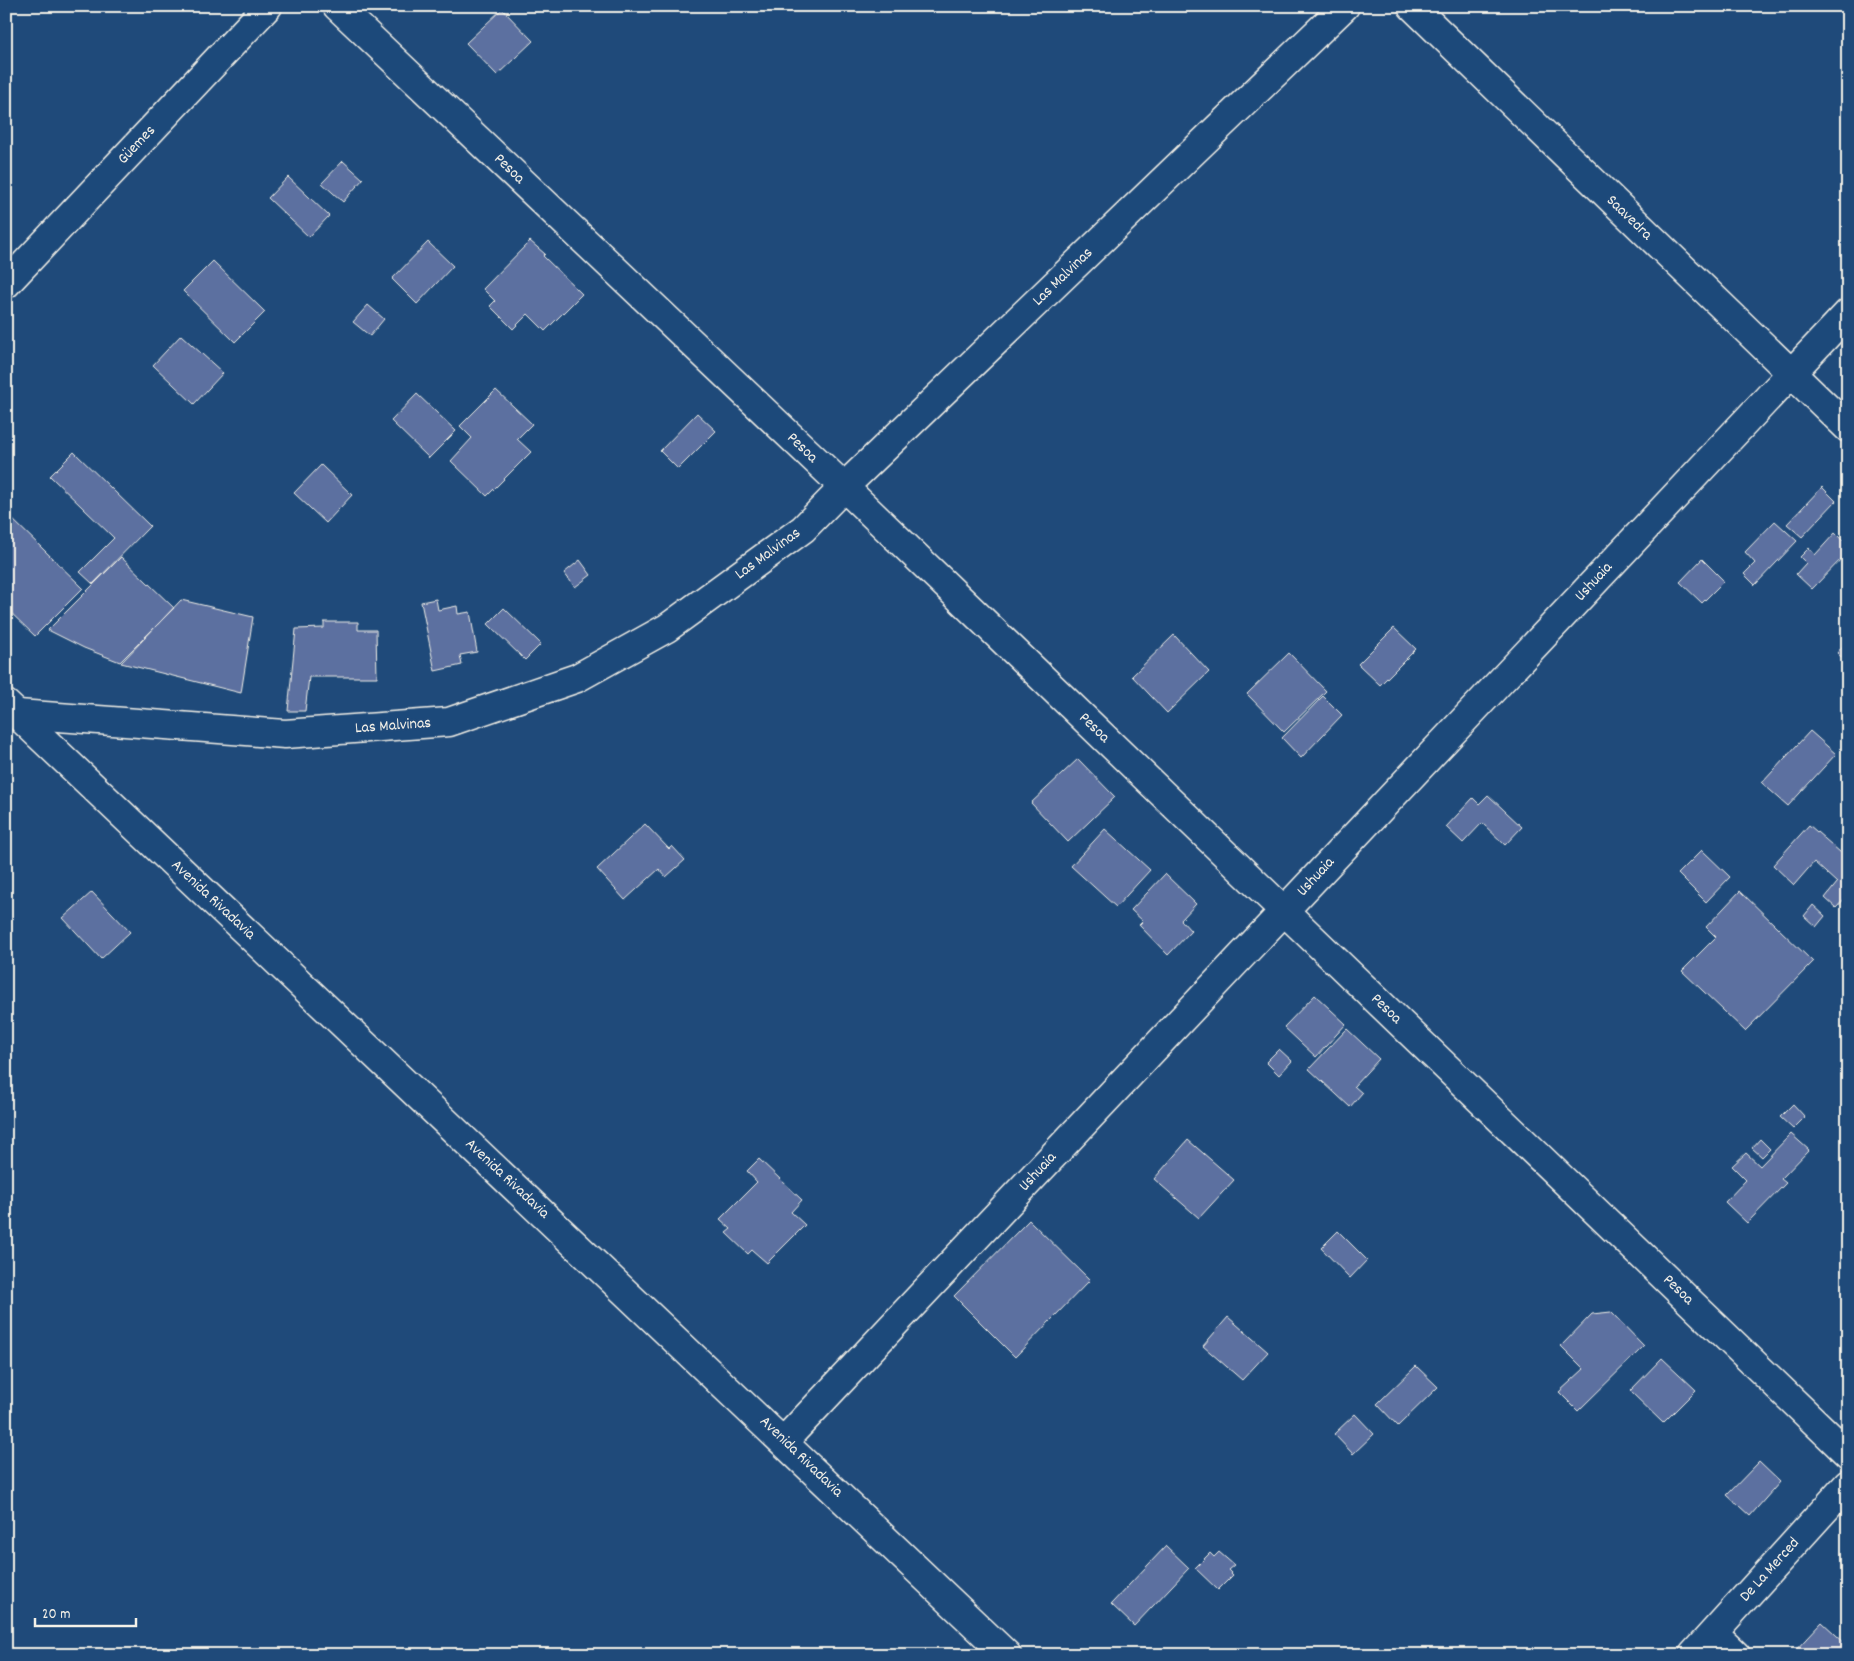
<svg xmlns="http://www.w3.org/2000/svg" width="1854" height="1661" viewBox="0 0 1854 1661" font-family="Dekko,sans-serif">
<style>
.building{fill:#5c70a0;stroke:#f4f1e8}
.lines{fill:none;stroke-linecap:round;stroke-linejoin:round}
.minor-casing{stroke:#f4f1e8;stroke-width:31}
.secondary-casing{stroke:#f4f1e8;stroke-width:31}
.minor{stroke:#1f4a7a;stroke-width:28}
.secondary{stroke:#1f4a7a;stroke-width:28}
.labels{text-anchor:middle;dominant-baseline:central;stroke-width:4.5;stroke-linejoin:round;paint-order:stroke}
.street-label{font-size:16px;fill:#f4f1e8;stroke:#1f4a7a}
</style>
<rect width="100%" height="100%" fill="#1f4a7a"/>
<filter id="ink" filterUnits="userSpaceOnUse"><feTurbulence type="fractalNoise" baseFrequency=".02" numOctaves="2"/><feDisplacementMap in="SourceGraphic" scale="10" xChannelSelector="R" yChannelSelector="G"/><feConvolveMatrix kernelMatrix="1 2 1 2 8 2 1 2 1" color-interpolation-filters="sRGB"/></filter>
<g filter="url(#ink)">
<!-- building -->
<path class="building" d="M502,9L533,41L497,75L466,43Z
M343,161L363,179L343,202L322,183Z
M288,177L329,216L309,237L268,198Z
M530,241L545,254L543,256L582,294L545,331L528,314L513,329L490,306L495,301L483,289Z
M428,242L453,266L417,304L392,279Z
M213,261L265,312L235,342L183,291Z
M368,305L384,319L370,336L353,322Z
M181,335L223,373L194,404L153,365Z
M496,390L532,424L517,439L531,452L487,496L451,461L472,438L460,426Z
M417,394L456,431L429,458L391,421Z
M697,413L716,431L678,469L660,451Z
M74,452L150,526L93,584L80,572L114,538L50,476Z
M321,465L352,495L326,523L294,493Z
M1822,487L1836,501L1802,537L1787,524Z
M6,513L83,588L35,636L6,608Z
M1775,521L1797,541L1755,585L1744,574L1755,563L1745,552Z
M1835,533L1848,546V552L1812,589L1796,574L1806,563L1800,557L1809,548L1815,555Z
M121,557L174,608L120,662L84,648L48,630Z
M1702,559L1724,581L1702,603L1680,582Z
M580,560L591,575L575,587L564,573Z
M436,599L438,610L457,606L458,614L470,612L477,652L460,655L462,665L435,671L421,602Z
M181,600L253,617L241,693L121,663Z
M504,608L541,644L525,660L488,624Z
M324,622H358V630H376L377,677H309L305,711H288L296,629L324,628Z
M1394,628L1416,649L1380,685L1358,664Z
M1174,635L1209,672L1167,713L1132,676Z
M1846,642L1848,643V663L1837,653Z
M1289,653L1326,691L1284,732L1247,694Z
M1323,696L1342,715L1301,758L1282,738Z
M1810,731L1836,754L1788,806L1762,783Z
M1078,759L1115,797L1068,842L1031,803Z
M1488,795L1522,827L1505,845L1482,823L1463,843L1446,827L1473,798L1479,804Z
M645,824L669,849L672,846L685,860L666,877L659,869L625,900L597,869Z
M1809,825L1848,859V895L1836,908L1825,898L1837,883L1814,862L1794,885L1773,865Z
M1105,829L1150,870L1116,907L1071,866Z
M1702,850L1730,877L1706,902L1678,874Z
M1165,874L1196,904L1181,920L1191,931L1168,955L1139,925L1143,921L1131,910Z
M1740,891L1813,962L1745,1031L1682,971L1716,937L1706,927Z
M92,892L130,932L101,959L63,918Z
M1813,905L1825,916L1816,927L1804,916Z
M1315,995L1346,1024L1316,1057L1284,1027Z
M1347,1029L1379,1059L1354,1086L1362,1093L1350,1107L1309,1069Z
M1279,1049L1292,1061L1279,1075L1266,1062Z
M1793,1104L1805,1117L1793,1129L1780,1117Z
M1791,1134L1809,1150L1781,1179L1786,1183L1747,1223L1725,1202L1746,1180L1732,1166L1746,1153L1760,1166Z
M1760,1139L1770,1149L1762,1157L1752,1148Z
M1188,1140L1234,1180L1199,1218L1154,1179Z
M759,1159L802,1200L791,1212L805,1225L767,1263L752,1250L748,1254L726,1233L731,1229L720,1219L757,1182L747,1171Z
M1029,1220L1090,1280L1015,1357L954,1296Z
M1338,1231L1367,1260L1350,1278L1321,1248Z
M1611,1312L1644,1346L1578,1411L1559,1392L1584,1369L1561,1346L1592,1314Z
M1228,1317L1268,1352L1242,1380L1203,1346Z
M1662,1358L1696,1390L1663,1423L1630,1391Z
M1416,1366L1438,1387L1398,1426L1377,1404Z
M1355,1414L1374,1434L1353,1454L1334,1434Z
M1759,1462L1780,1482L1750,1516L1727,1495Z
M1166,1546L1189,1568L1134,1626L1111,1604Z
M1219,1552L1234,1565L1228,1570L1233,1575L1218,1590L1195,1568L1210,1553L1214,1557Z
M1822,1622L1848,1646V1655H1791Z"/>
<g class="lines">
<!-- minor casing -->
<g class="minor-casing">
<path id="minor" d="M337,6L844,487L1848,1454
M1412,6L1848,428
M6,284L268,6
M18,714L285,734L449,722L577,678L667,628L803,529L844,487L1345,6
M784,1441L1848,313
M1713,1633L1736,1655
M1693,1655L1848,1484"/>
</g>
<!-- secondary casing -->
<g class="secondary-casing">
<path id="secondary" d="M6,704L1007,1655"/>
</g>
<!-- minor -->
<use href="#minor" class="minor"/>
<!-- secondary -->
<use href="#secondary" class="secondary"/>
</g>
</g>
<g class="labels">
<!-- street labels -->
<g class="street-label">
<text transform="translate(137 145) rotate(-47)">Güemes</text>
<text transform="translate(509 169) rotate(44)">Pesoa</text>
<text transform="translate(1629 218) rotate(44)">Saavedra</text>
<text transform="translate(1063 277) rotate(-44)">Las Malvinas</text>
<text transform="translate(802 448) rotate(44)">Pesoa</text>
<text transform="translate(768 554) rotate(-36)">Las Malvinas</text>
<text transform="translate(1594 582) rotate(-47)">Ushuaia</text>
<text transform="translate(393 726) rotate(-4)">Las Malvinas</text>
<text transform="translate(1094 728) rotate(44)">Pesoa</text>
<text transform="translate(1316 877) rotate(-47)">Ushuaia</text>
<text transform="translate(213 900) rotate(43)">Avenida Rivadavia</text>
<text transform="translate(1386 1009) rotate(44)">Pesoa</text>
<text transform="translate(1038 1172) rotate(-47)">Ushuaia</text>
<text transform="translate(507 1179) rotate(43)">Avenida Rivadavia</text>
<text transform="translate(1678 1290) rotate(44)">Pesoa</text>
<text transform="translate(801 1457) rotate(44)">Avenida Rivadavia</text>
<text transform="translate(1770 1570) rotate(-48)">De La Merced</text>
</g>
</g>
<!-- margin -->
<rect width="1854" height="1661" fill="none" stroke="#1f4a7a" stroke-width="25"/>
<rect x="12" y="12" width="1829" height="1636" fill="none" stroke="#f4f1e8" stroke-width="2" filter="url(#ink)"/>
<!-- scale -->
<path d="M35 1618v8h101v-8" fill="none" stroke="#f4f1e8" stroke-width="2.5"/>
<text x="42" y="1618" font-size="15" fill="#f4f1e8" stroke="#1f4a7a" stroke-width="4" paint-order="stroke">20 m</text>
</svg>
